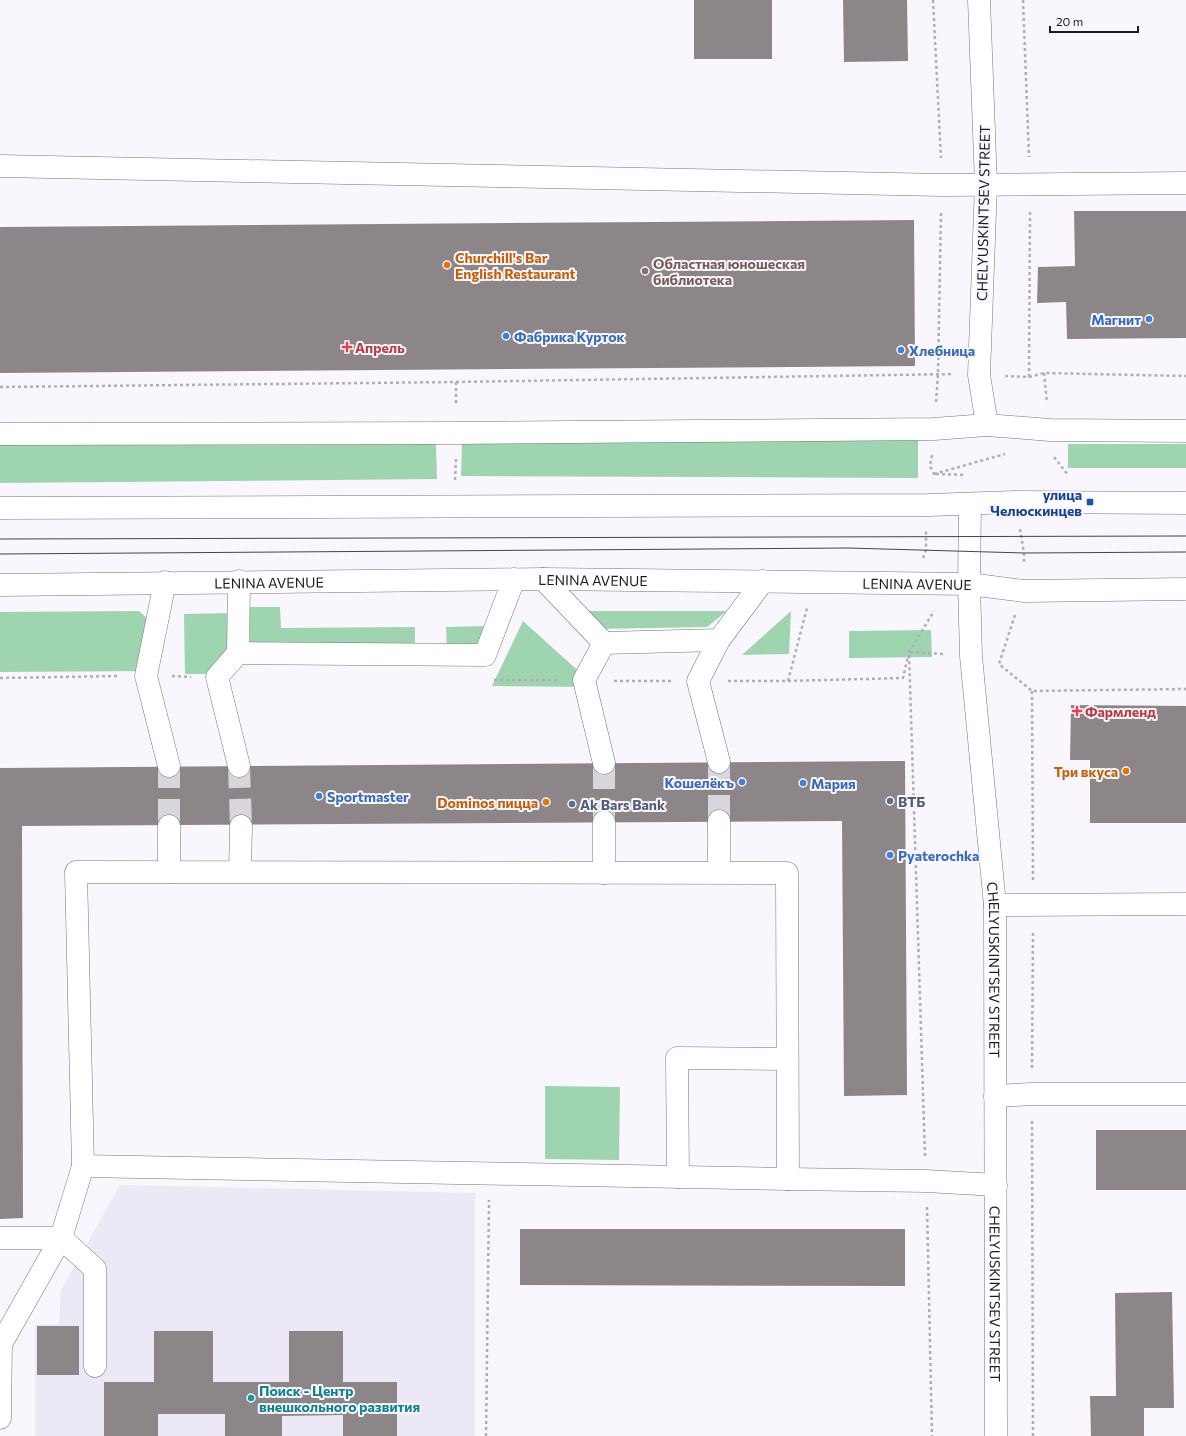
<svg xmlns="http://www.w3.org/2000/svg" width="1186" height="1436" viewBox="0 0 1186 1436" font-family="Commissioner,sans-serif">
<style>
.built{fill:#ece8f6}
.green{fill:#9ed4af}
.building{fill:#8d8688}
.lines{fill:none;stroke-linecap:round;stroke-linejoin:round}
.minor-tunnel{stroke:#d8d5dc;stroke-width:22;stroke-dasharray:22 11;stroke-linecap:butt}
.minor-casing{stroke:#76747a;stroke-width:23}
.major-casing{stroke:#76747a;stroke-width:23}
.path{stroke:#b1afb5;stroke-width:2.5;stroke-dasharray:3 3;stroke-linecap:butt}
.minor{stroke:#fff;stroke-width:22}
.major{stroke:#fff;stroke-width:22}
.tram{stroke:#454447;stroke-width:1}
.food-dot{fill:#e8710a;stroke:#f9f6fd;stroke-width:1.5}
.education-dot{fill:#8d6e63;stroke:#f9f6fd;stroke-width:1.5}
.shop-dot{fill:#3f7fe0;stroke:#f9f6fd;stroke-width:1.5}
.health-dot{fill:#e0444e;stroke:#f9f6fd;stroke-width:1.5}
.transit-dot{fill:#1a4fb4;stroke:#f9f6fd;stroke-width:1.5}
.service-dot{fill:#5c6f8a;stroke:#f9f6fd;stroke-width:1.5}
.culture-dot{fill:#0f9aa8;stroke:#f9f6fd;stroke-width:1.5}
.labels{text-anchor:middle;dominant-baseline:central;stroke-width:4;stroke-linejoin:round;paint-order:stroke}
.street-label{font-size:14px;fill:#1c1c1e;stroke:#f9f6fd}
.food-label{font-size:14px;font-weight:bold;fill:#c56008;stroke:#f9f6fd;text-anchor:end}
.education-label{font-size:14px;font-weight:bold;fill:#785e54;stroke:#f9f6fd;text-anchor:start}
.shop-label{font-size:14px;font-weight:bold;fill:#366cbe;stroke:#f9f6fd;text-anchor:start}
.health-label{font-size:14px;font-weight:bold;fill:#be3a42;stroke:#f9f6fd;text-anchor:start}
.transit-label{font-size:14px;font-weight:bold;fill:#164399;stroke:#f9f6fd;text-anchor:end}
.service-label{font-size:14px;font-weight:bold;fill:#4e5e75;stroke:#f9f6fd;text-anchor:start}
.culture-label{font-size:14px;font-weight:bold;fill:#0d838f;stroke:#f9f6fd;text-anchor:start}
</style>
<rect width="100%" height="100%" fill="#f9f6fd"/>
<!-- built -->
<path class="built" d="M120,1185L475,1193V1436H35V1325L59,1324L61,1290Z"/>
<!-- green -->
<path class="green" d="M918,438V478L461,476L462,441Z
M436,444L437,479L0,483V445Z
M1068,444H1186V468H1068Z
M250,607H280L281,628L415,627V649L250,650Z
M139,611L153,624V671L0,672V612Z
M580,611H727L707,627L593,629Z
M791,611L789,654L742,655Z
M231,613L232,674H185L184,614Z
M523,621L596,687L492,686Z
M487,626L490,642L447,652L446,627Z
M931,630L932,657L849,658V631Z
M545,1086L620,1087L619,1160L545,1159Z"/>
<!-- building -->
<path class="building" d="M694,0H772V59H694Z
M843,0H907L908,61L844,62Z
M1074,211H1186V338L1067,339L1066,302L1037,303L1038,267L1075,266Z
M914,220L915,366L0,373V227Z
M1071,705L1186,706V823H1090V760H1070Z
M905,761L907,1095L844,1096L842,821L22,826L23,1218L0,1219V768Z
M1096,1130H1186V1190H1096Z
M520,1229H905V1286L520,1285Z
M1172,1292L1174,1408H1144V1436H1091L1090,1396H1116L1115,1293Z
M37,1326H79V1375H37Z
M154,1331H213V1382H289V1331H343V1382H397V1436H343V1415L282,1416V1436H225V1414H158V1436H104V1382H154Z"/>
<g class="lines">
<!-- minor-tunnel -->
<path class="minor-tunnel" d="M719,762V821
M169,766V826
M239,766L241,826
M604,822V763"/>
<!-- minor casing -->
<g class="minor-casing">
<g id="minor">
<path d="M979,0L986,184L979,375L987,425"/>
<path d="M0,166L942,185L1186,183"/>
<path d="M0,434L457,433L934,429L987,425L1050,430L1186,431"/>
<path id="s1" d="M970,504L969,584L971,656L995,905L996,1436"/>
<path d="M543,579L604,643L719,640L763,581"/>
<path d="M239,581L238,653L217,677L239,766"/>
<path d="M165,582L146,676L169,766"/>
<path d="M719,640L698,681L719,762"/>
<path d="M604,643L584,680L604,763"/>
<path d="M238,653L485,655L514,579"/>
<path d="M719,821V872"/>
<path d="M169,826V872"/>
<path d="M240,872L241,826"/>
<path d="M604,873V822"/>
<path d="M995,905L1186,904"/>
<path d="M995,1096L1032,1094H1186"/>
<path d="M83,1166L76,872L787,873L788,1179"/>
<path d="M678,1177L677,1058L787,1059"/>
<path d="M0,1238H61L95,1269V1366"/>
<path d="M0,1418L1,1344L61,1238L83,1166L788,1179L926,1181L996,1185"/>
</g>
</g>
<!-- major casing -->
<g class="major-casing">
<g id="major">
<path d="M0,508L929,505L1015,502L1186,503"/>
<path id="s2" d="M0,585L543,579L969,584L1024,591L1186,589"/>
</g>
</g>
<!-- path -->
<path class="path" d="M933,0L941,158
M1023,0L1029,157
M1044,373L1047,403
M1005,376L1029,377L1044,373L1186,376
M1029,377L1030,210
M456,382V406
M0,387L456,382L954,374
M936,402L938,374L941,211
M932,455L930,466L934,474L933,478
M1054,457L1068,475
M934,474L1005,454
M936,474L965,475
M455,480L456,459
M1020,529L1024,553V564
M923,558L926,550V531
M1015,615L999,664L1032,691L1186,689
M910,652L945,654
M172,676L191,677
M0,678L119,676
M494,680H557
M614,681H673
M728,681H788L903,678L908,656
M788,681L807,608
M1032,691L1033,880
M1032,1068L1033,931
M1032,1121L1033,1436
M925,1156L909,652L934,611
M927,1207L932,1436
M486,1436L489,1200"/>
<!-- minor -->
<use href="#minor" class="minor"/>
<!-- major -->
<use href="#major" class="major"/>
<!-- tram -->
<path class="tram" d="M0,539L1186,536
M0,554L848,548L1024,553L1186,552"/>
</g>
<!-- markers -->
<g class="food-dot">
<circle cx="447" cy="265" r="4"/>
<circle cx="1126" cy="771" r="4"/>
<circle cx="546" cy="802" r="4"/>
</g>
<circle class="education-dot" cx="645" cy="271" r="4"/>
<g class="shop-dot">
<circle cx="1149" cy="319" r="4"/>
<circle cx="506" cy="336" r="4"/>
<circle cx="901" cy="350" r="4"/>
<circle cx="742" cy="782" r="4"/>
<circle cx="803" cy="783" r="4"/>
<circle cx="319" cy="796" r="4"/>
<circle cx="890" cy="855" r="4"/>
</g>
<g class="health-dot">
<path d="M345 341h4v4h4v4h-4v4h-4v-4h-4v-4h4z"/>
<path d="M1075 705h4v4h4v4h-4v4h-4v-4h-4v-4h4z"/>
</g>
<rect class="transit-dot" x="1086" y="498" width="8" height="8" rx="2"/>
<g class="service-dot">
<circle cx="890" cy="801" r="4"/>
<circle cx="572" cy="804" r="4"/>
</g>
<circle class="culture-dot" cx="251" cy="1398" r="4"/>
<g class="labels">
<!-- street labels -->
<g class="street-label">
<text transform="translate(983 213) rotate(-89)">CHELYUSKINTSEV STREET</text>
<text stroke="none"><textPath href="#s2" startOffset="593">LENINA AVENUE</textPath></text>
<text stroke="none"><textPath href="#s2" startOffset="269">LENINA AVENUE</textPath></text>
<text stroke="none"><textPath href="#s2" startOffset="917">LENINA AVENUE</textPath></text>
<text stroke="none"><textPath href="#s1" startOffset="467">CHELYUSKINTSEV STREET</textPath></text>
<text stroke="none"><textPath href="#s1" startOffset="791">CHELYUSKINTSEV STREET</textPath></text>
</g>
<!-- food labels -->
<g class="food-label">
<text x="455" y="257" text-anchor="start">Churchill's Bar<tspan x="455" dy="16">English Restaurant</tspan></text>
<text x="1118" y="771">Три вкуса</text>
<text x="538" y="802">Dominos пицца</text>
</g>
<!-- education labels -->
<g class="education-label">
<text x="653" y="263">Областная юношеская<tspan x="653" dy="16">библиотека</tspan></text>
</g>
<!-- shop labels -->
<g class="shop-label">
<text x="1141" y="319" text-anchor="end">Магнит</text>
<text x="514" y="336">Фабрика Курток</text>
<text x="909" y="350">Хлебница</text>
<text x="734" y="782" text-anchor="end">Кошелёкъ</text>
<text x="811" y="783">Мария</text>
<text x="327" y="796">Sportmaster</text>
<text x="898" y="855">Pyaterochka</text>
</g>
<!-- health labels -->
<g class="health-label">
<text x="355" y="347">Апрель</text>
<text x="1085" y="711">Фармленд</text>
</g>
<!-- transit labels -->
<g class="transit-label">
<text x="1082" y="494">улица<tspan x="1082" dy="16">Челюскинцев</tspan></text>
</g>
<!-- service labels -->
<g class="service-label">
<text x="898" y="801">ВТБ</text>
<text x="580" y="804">Ak Bars Bank</text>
</g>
<!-- culture labels -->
<g class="culture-label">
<text x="259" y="1390">Поиск - Центр<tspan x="259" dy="16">внешкольного развития</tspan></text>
</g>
</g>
<!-- scale -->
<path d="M1050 26v6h88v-6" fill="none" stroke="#1c1c1e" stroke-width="2"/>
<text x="1056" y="26" font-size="12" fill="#1c1c1e" stroke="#f9f6fd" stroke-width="3" paint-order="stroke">20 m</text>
</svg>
